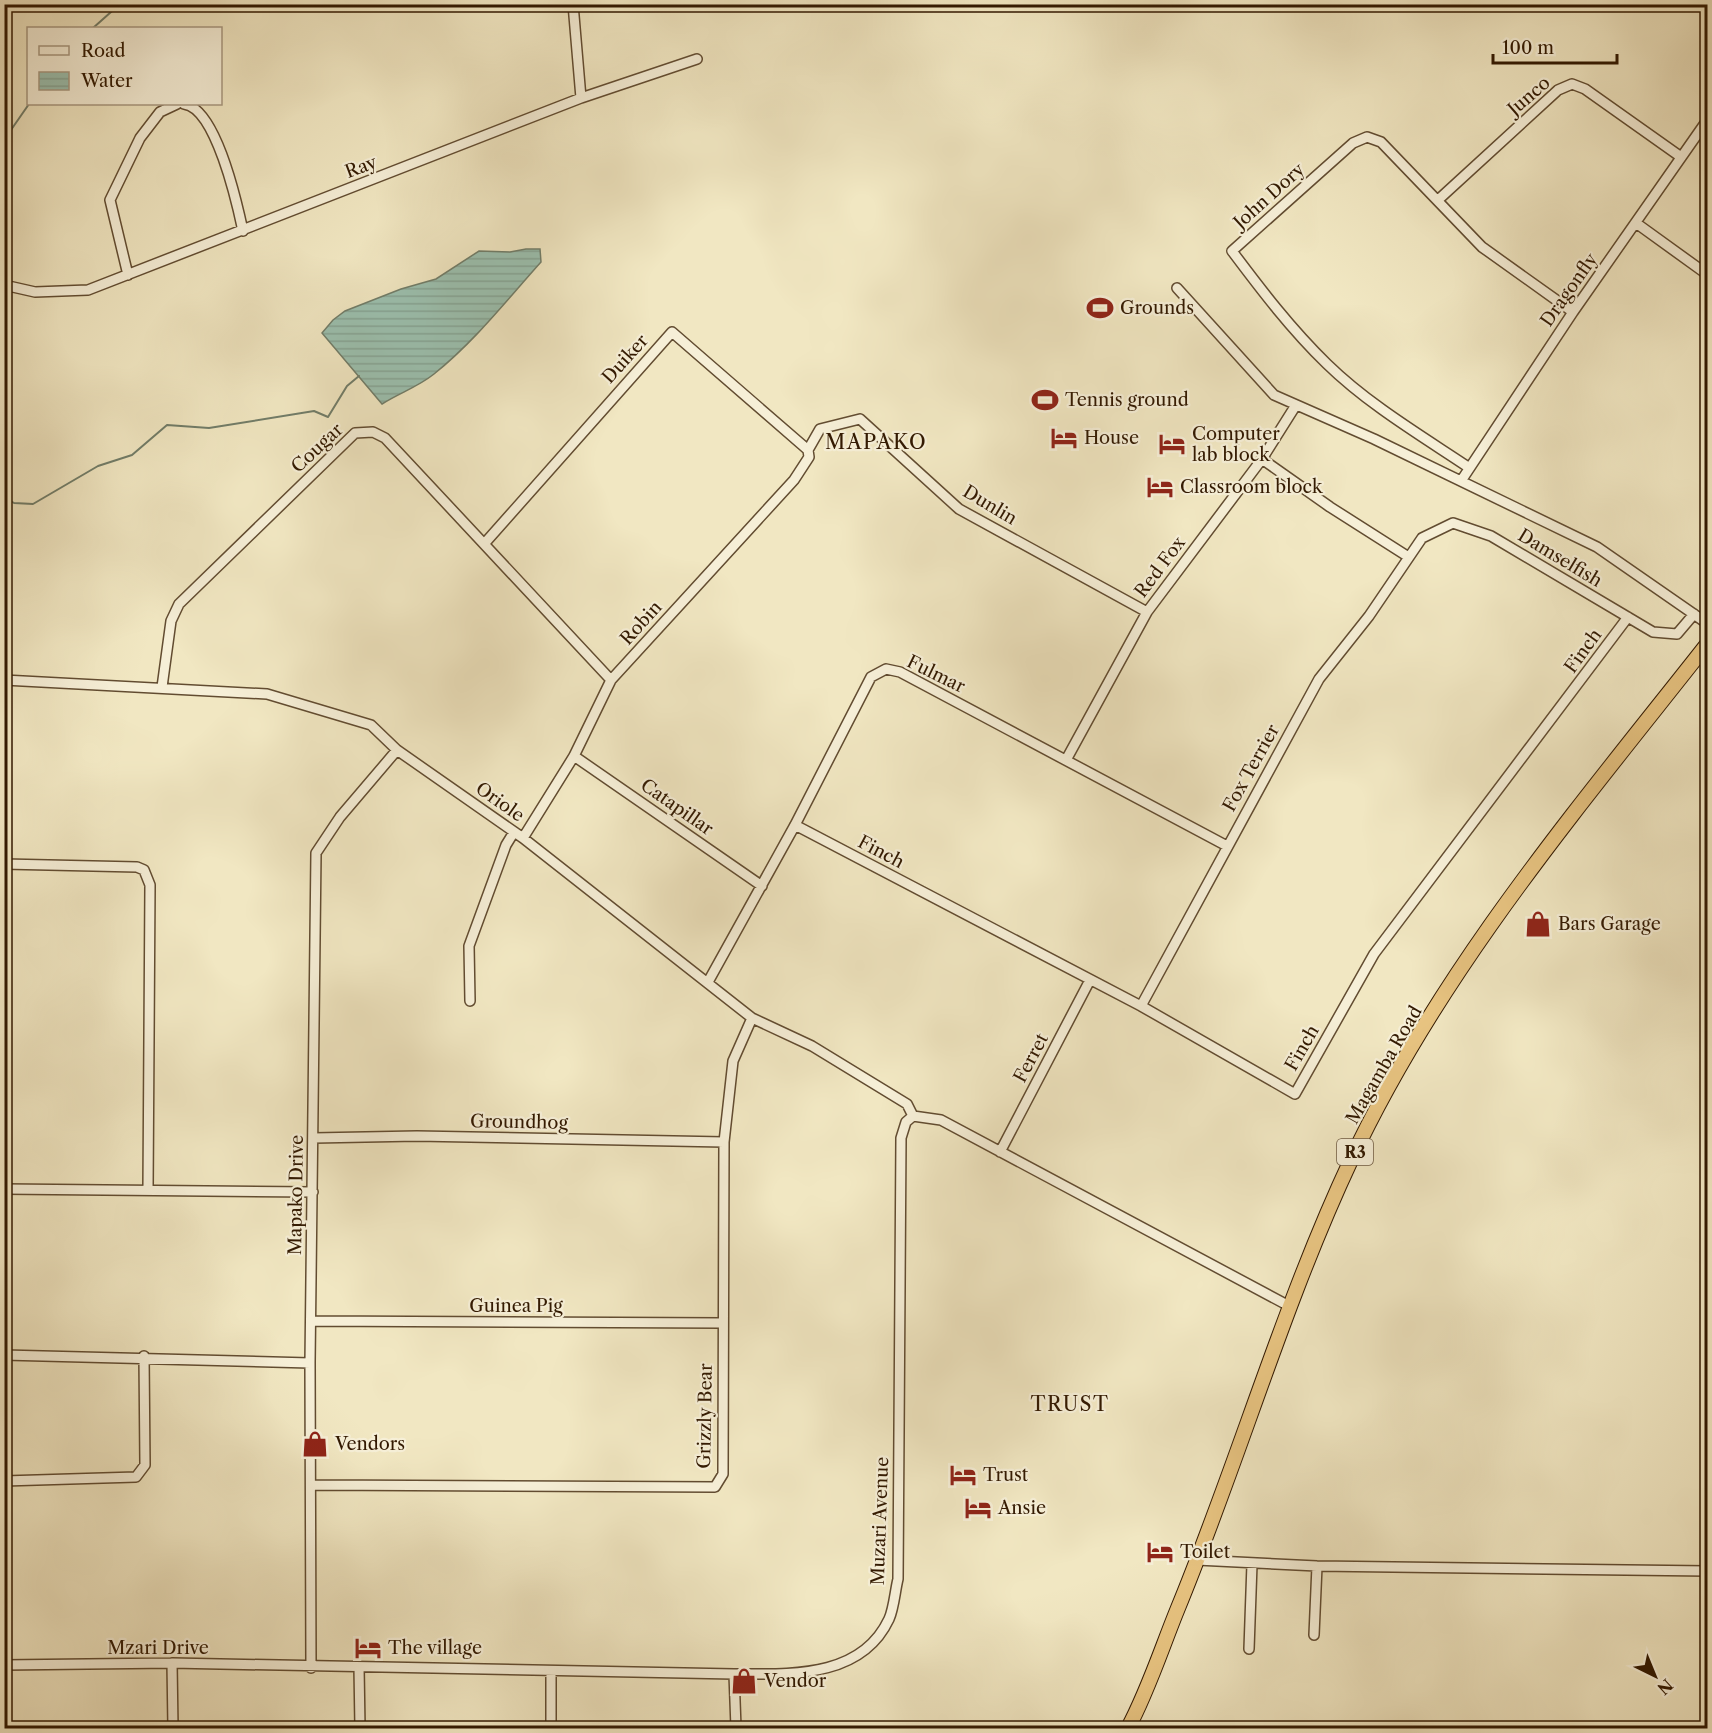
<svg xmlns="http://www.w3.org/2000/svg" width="1712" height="1733" viewBox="0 0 1712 1733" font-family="'Libre Caslon Text',serif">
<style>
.water{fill:url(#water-rules);stroke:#717d69;stroke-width:1.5}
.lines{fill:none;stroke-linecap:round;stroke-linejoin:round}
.stream{stroke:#717d69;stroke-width:2}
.minor-casing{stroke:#624c31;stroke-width:12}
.highway-casing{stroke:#321901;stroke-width:16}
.minor{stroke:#f6efd7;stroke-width:9}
.highway{stroke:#e8c481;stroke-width:14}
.labels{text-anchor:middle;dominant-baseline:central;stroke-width:4.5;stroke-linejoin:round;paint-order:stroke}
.shield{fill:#f6efd7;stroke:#6d5941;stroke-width:1.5}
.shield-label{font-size:16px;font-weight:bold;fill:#321901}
.street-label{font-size:18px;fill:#321901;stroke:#f6efd7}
.poi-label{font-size:18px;fill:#321901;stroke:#f6efd7;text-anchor:start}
.neighbourhood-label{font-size:20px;letter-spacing:1.5px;fill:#321901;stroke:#f6efd7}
</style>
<defs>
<pattern id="water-rules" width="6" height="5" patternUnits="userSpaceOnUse" patternTransform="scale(1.5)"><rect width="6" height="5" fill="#9bc0af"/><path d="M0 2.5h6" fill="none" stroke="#86a495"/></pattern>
</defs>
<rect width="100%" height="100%" fill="#f1e7c2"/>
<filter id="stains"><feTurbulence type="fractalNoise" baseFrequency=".00333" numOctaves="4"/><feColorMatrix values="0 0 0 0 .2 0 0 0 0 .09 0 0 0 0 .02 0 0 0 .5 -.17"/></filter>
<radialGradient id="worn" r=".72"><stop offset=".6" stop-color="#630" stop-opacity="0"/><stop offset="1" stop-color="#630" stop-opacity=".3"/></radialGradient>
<!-- water -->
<path class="water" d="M526,249H540L541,262C506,301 475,341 434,374C418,387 399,393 382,404L322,333L333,320L345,311L401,289L436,279L479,251L510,252Z"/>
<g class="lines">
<!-- stream -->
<path class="stream" d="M93,28L120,4
M4,140L29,104
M4,497L14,503L33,504L98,466L132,455L167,425L209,428L314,411L328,417L347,386L359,376"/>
<!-- minor casing -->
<g class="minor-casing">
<path id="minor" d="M573,4L581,98
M184,104C216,108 237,203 243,231
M1438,200L1558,90L1572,84L1585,89L1681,157
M1636,223L1708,275
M128,275L110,200L140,138L160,112L177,104
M4,285L35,292L88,290L581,98L697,59
M1177,288L1274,395L1374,439L1597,547L1708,624
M1262,459L1330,507L1407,556
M1468,467C1420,435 1368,404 1327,364C1291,329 1262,291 1232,251L1353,143L1367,137L1381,142L1482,247L1573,312
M1461,481L1573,312L1708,119
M484,544L672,332L808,450
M4,680L267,694L371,725L397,750L523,838L752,1018L812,1046L907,1104L913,1116
M162,687L171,621L179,604L355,433L373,432L385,438L611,680
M574,756L762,886
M1066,760L1147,612L1262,459L1296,405
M795,825L1141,1006L1295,1094L1374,954L1628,617
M523,838L574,756L611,680L794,480L809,457L808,450L820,429L860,419L959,509L1147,612
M4,864L137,867L144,870L150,885L148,1190
M708,982L795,825L871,677L886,669L900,672L1227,846
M470,1001L469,946L506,845L514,832
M1141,1006L1319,679L1369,616L1422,538L1453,523L1491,536L1653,632L1677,634L1694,614
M913,1116L941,1120L1291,1307
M314,1138L417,1136L724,1142
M1000,1152L1090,980
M4,1189L313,1192
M311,1321L722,1323
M4,1355L310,1363
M4,1481L136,1477L145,1465L144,1356
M313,1485L715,1487L723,1474L724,1142L733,1061L752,1018
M1197,1560L1317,1566L1708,1571
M1314,1635L1317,1566
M1249,1649L1252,1564
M172,1663L173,1728
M4,1665L172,1663L734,1674C789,1674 861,1679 889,1619C894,1608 895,1591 898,1579L901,1138L906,1122L913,1116
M359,1667L360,1728
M311,1668L310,1363L316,853L340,817L397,750
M734,1674L736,1728
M551,1728V1673"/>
</g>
<!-- highway casing -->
<g class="highway-casing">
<path id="highway" d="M1128,1728C1148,1691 1162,1647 1178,1608C1239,1460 1283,1305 1351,1160C1440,970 1579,807 1708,643"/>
</g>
<!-- minor -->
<use href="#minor" class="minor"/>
<!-- highway -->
<use href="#highway" class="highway"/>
</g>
<!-- icons -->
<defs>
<g id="stadium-bare" transform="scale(2.07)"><path d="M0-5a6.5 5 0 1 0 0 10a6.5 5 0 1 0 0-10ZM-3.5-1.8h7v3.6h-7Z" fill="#8f2418" stroke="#f6efd7" stroke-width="2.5" paint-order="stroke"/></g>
<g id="hotel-bare" transform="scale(2.07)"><path d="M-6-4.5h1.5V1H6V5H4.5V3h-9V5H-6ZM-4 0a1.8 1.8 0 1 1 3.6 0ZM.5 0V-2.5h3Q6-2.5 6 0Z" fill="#8f2418" stroke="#f6efd7" stroke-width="2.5" paint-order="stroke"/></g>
<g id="shop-bare" transform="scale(2.07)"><path d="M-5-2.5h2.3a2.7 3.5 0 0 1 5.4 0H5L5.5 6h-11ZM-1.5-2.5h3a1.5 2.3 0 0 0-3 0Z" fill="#8f2418" stroke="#f6efd7" stroke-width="2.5" paint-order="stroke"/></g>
</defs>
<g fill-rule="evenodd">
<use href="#stadium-bare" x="1100" y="308"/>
<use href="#stadium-bare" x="1045" y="400"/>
<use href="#hotel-bare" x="1064" y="438"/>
<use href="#hotel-bare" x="1172" y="444"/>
<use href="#hotel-bare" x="1160" y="487"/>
<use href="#shop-bare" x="1538" y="924"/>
<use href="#shop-bare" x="315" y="1444"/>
<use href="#hotel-bare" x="963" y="1475"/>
<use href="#hotel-bare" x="978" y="1508"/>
<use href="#hotel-bare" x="1160" y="1552"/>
<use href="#hotel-bare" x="368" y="1648"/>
<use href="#shop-bare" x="744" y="1681"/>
</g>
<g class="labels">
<!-- shield labels -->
<rect class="shield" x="1337" y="1139" width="36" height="26" rx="4.5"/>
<g class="shield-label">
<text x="1355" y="1152">R3</text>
</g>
<!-- street labels -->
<g class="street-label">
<text transform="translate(1529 96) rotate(-41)">Junco</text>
<text transform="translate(361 167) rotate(-21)">Ray</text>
<text transform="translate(1269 196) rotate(-42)">John Dory</text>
<text transform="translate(1569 290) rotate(-55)">Dragonfly</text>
<text transform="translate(625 359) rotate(-48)">Duiker</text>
<text transform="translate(317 448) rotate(-43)">Cougar</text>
<text transform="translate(990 505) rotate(31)">Dunlin</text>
<text transform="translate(1560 558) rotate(31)">Damselfish</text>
<text transform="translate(1160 567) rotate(-53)">Red Fox</text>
<text transform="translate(641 623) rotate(-48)">Robin</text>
<text transform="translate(1583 651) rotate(-54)">Finch</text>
<text transform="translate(936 674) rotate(26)">Fulmar</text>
<text transform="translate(1251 768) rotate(-61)">Fox Terrier</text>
<text transform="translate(500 802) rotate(35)">Oriole</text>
<text transform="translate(677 807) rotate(35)">Catapillar</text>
<text transform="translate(881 852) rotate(28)">Finch</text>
<text transform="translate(1302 1048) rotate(-60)">Finch</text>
<text transform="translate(1031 1058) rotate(-62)">Ferret</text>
<text transform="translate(1384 1065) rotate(-60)">Magamba Road</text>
<text transform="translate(519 1122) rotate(1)">Groundhog</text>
<text transform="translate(296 1195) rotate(-89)">Mapako Drive</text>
<text x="516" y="1306">Guinea Pig</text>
<text transform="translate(705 1416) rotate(-89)">Grizzly Bear</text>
<text transform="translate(880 1521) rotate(-88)">Muzari Avenue</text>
<text x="158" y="1648">Mzari Drive</text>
</g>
<!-- poi labels -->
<g class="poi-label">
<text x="1120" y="308">Grounds</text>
<text x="1065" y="400">Tennis ground</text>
<text x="1192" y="434">Computer<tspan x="1192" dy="21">lab block</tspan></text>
<text x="1084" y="438">House</text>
<text x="1180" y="487">Classroom block</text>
<text x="1558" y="924">Bars Garage</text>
<text x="335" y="1444">Vendors</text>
<text x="983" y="1475">Trust</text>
<text x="998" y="1508">Ansie</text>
<text x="1180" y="1552">Toilet</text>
<text x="388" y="1648">The village</text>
<text x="764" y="1681">Vendor</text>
</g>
<!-- neighbourhood labels -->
<g class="neighbourhood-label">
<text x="876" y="442">MAPAKO</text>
<text x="1070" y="1404">TRUST</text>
</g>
</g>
<!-- margin -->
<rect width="1712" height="1733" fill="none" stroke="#f1e7c2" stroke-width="24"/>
<rect x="6" y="6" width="1700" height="1721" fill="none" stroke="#321901" stroke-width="3"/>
<rect x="12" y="12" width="1688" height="1709" fill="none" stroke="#321901" stroke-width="1.5"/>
<!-- legend -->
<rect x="27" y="27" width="195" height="78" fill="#f6efd7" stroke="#a89981" stroke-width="1.5"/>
<rect x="39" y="46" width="30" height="9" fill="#f6efd7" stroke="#a89981" stroke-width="1.5"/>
<text x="81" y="57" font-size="18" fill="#321901">Road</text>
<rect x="39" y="72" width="30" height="18" fill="url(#water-rules)" stroke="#a89981" stroke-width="1.5"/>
<text x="81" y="87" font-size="18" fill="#321901">Water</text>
<!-- north arrow -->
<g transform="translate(1655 1676) rotate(137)" stroke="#f6efd7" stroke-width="4.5" paint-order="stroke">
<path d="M0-4.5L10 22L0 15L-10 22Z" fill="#321901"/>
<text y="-9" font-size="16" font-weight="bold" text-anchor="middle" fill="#321901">N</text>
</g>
<!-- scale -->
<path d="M1493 54v9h124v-9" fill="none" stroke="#321901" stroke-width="3"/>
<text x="1502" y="54" font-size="18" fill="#321901" stroke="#f6efd7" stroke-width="4.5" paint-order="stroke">100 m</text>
<rect width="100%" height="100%" filter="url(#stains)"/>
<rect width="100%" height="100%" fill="url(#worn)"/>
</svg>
